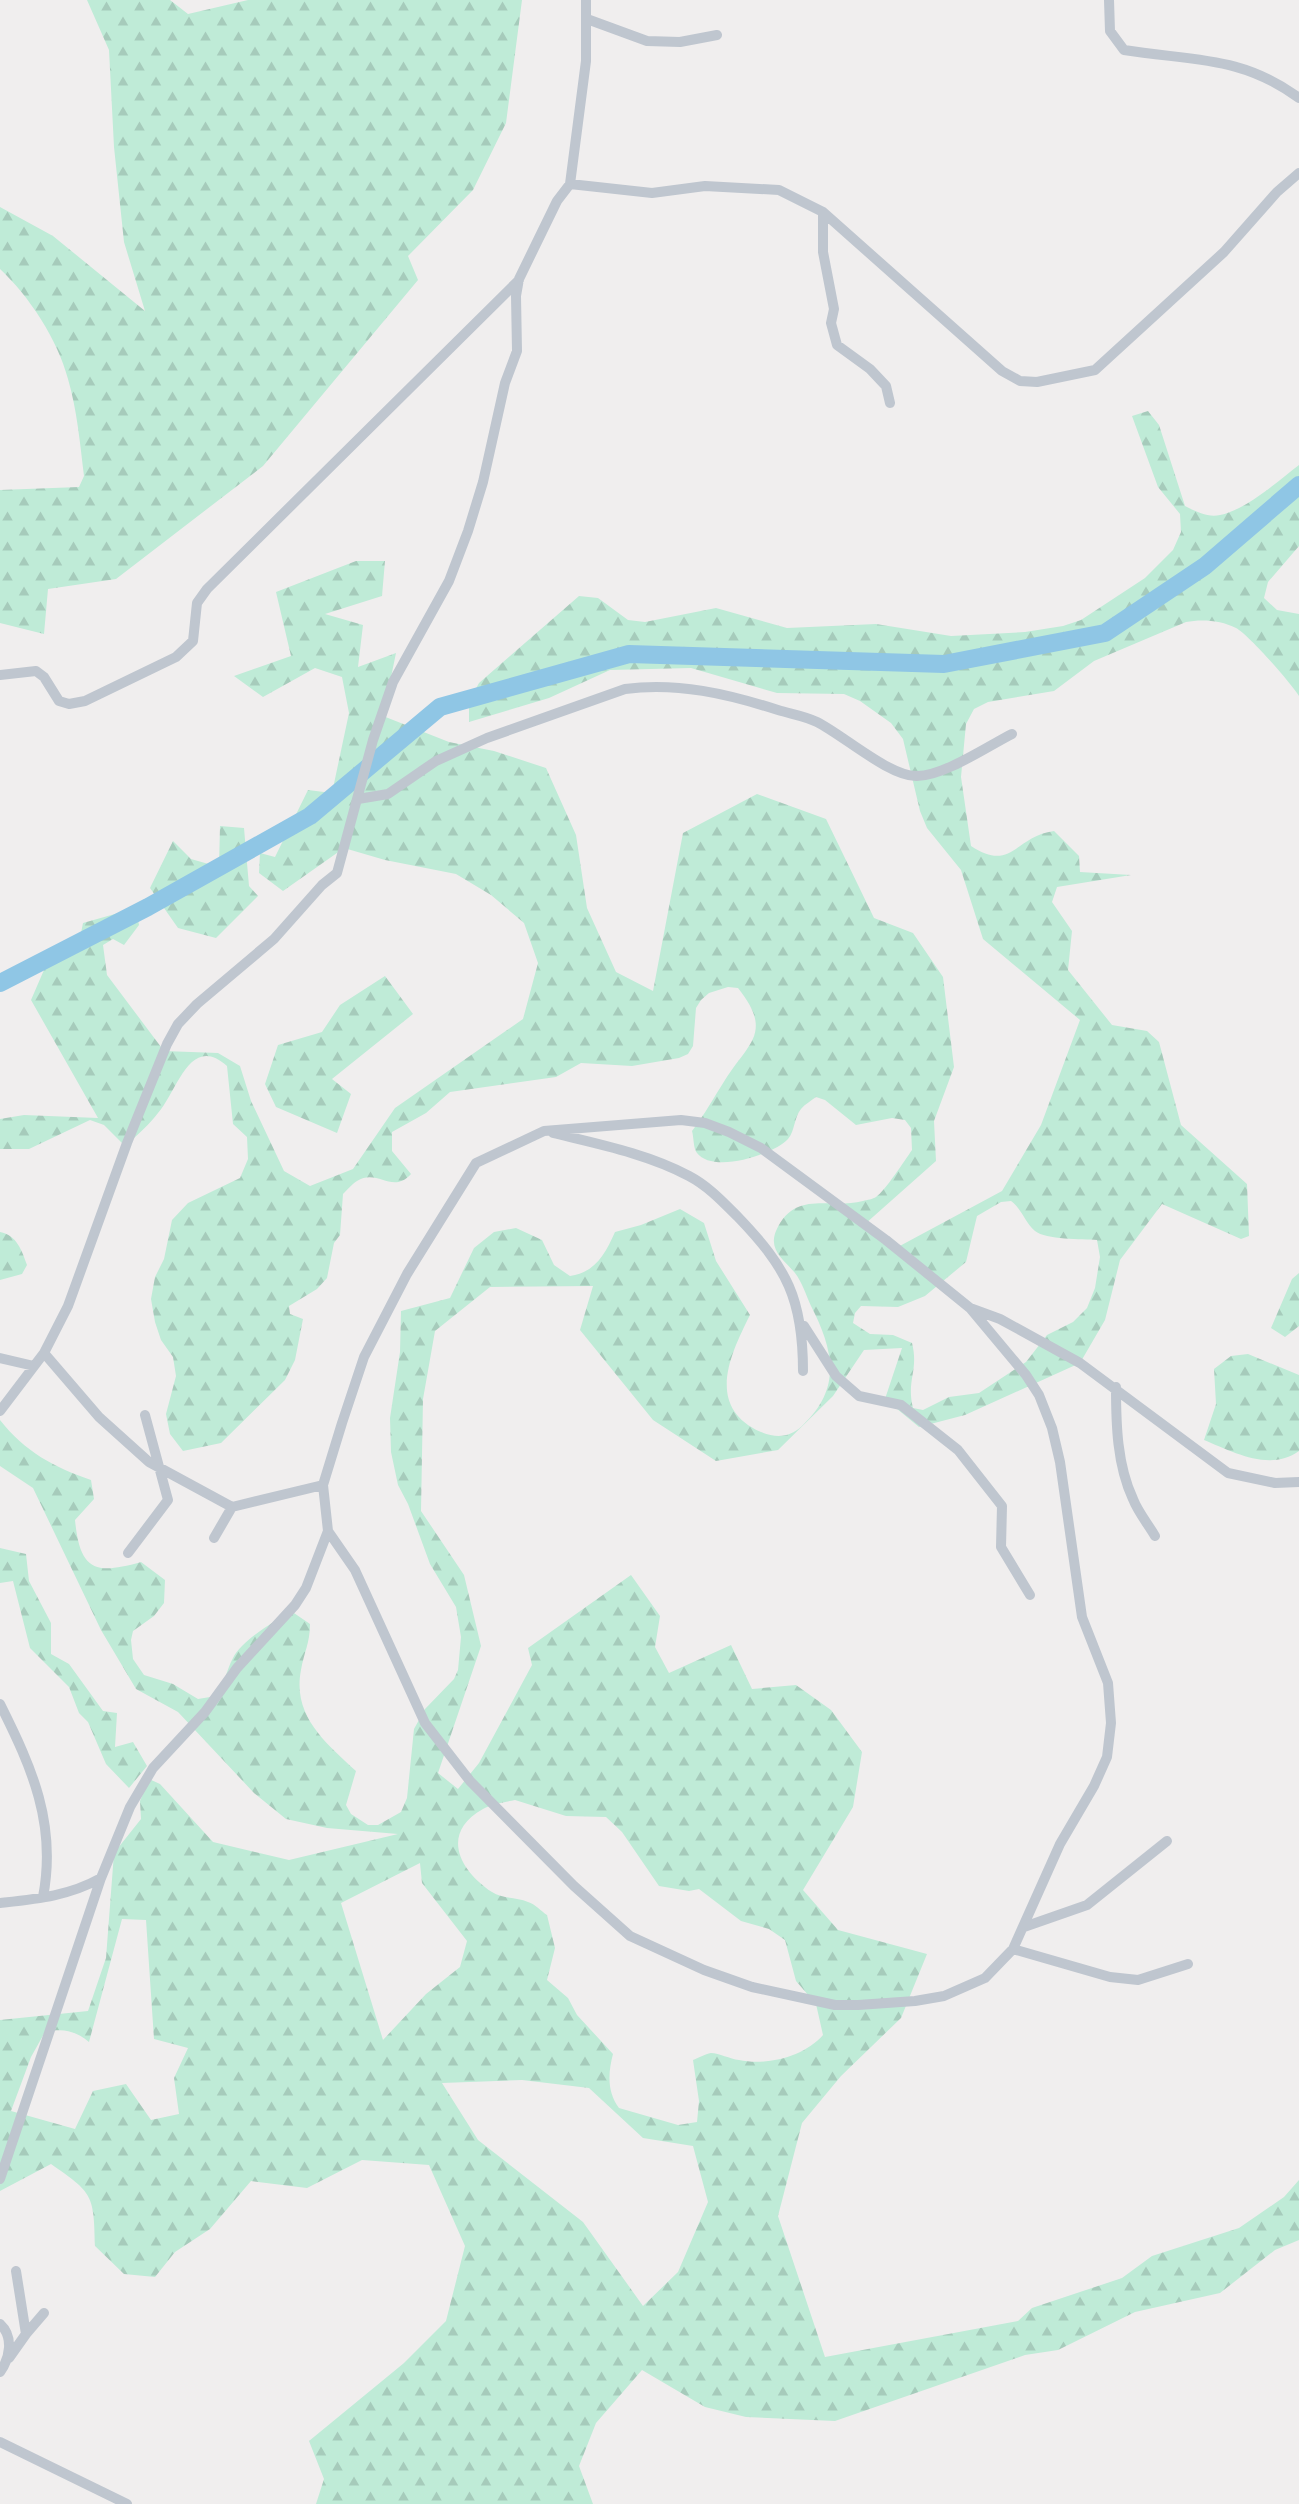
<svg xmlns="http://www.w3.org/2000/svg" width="1299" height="2504" viewBox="0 0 1299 2504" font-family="'Fira Sans',sans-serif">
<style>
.forest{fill:url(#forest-firs);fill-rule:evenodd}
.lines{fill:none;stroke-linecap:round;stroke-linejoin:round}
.river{stroke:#8fc6e5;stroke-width:18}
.minor{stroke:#bfc6cf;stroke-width:10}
</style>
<defs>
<pattern id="forest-firs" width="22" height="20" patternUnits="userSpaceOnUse" patternTransform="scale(1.5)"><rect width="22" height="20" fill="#bfebd7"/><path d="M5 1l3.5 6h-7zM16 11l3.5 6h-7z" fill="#a6cbbb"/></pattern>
</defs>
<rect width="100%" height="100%" fill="#f0eeee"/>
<!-- forest -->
<path class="forest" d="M87,0H170L188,14L248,0H522L506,123L473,190L408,256L418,280L263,466L116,579L48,589L44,634L0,623V490L79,487L84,476C80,443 77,410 68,379C58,340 29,296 0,269V207L53,236L145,311L124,242L114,147L109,50Z
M1148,411L1159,425L1185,506C1195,511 1208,518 1220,515C1246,510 1278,481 1299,465V546L1268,582L1264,598L1277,610L1299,614V696C1290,682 1249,635 1236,628C1221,620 1201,619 1186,622L1094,661L1054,691L988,702L974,709L966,724L961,777L971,846C1012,873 1015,836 1054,831L1079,856L1080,872L1131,875L1057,887L1052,902L1072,931L1068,970L1112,1025L1147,1031L1159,1042L1181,1125L1247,1184L1249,1236L1241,1239L1162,1204L1120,1260L1105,1320L1080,1363L965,1415L919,1427L885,1399L902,1348L864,1350L833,1396L778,1450L716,1461L653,1420L580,1330L593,1286L490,1287L435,1331L423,1399L421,1511L464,1575L481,1646L438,1773L458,1789L479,1763L532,1665L528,1648L631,1575L660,1616L655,1647L669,1673L731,1645L752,1689L796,1685L831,1710L862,1752L853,1807L803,1890L838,1930L927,1954L901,2018L841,2076L802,2123L778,2216L825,2357L1018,2321L1032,2308L1122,2278L1152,2256L1239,2228L1284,2197L1299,2180V2240L1275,2250L1220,2293L1135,2312L1058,2350L1025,2355L835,2421L746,2417L705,2407L642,2370L596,2423L579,2466L593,2504H316L324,2479L309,2441L404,2363L446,2321L465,2246L429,2165L362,2160L307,2188L251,2181L210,2229L175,2252L155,2277L124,2274L95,2246C94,2195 93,2193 51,2164L0,2191V2020L88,2011L106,1958L114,1853L141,1819L140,1801L149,1779L160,1784L213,1842L289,1860L398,1834L327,1828L286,1819L254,1793L178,1712L136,1689L101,1630L33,1488L0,1466V1420C25,1452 54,1467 91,1480L94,1499L75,1520C80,1571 95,1575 141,1562L165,1580L164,1603L154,1616L133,1631L131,1640L133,1659L144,1675L173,1684L198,1699L216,1696C225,1684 226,1671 233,1658C242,1640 274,1622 291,1611L310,1624C310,1643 304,1652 301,1670C292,1716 326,1743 356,1771L346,1805L351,1814L368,1825H378L401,1812L407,1798L414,1729L425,1709L454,1679L458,1670L461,1637L456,1607L430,1564L408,1504L398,1485L391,1452L390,1418L400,1352L401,1311L450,1298L474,1248L494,1232L516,1228L542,1240L554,1265L570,1276C596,1272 605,1254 615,1232L641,1225L680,1209L704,1223L716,1261L750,1315C730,1355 705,1407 761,1432C776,1438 789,1438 802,1426C843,1388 833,1349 811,1306C806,1295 802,1282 795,1273C784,1260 768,1250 776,1231C795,1189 829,1210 863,1201C867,1200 873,1199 876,1197C885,1191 905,1160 912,1150L911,1128L905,1120L892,1118L856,1125L825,1100L816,1097C811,1101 805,1104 801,1109C794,1117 795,1131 788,1139C773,1155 713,1174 697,1153C693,1148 694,1138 692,1131C705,1114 714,1097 725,1080C748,1043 774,1033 738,988L728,987L709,993L701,1000L696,1008L693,1046L688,1054L679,1058L632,1066L581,1063L556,1077L450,1092L426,1113L392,1132V1151L411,1174C392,1195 378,1168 357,1181C352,1184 347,1190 343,1194L340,1235L334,1243L327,1278L317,1289L289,1306L290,1314L303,1319L295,1360L285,1380L221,1443L183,1451L170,1434L166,1414L176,1376L173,1357L161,1340L155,1322L151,1299L155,1277L164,1259L172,1220L188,1203L240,1178L248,1159L247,1137L233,1124L227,1066C190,1033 178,1090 158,1113C150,1124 138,1134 129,1143L124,1145L104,1125L90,1120L29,1149H0V1119L24,1115L98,1118L31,1000L47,963L77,953L83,923L136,908L139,925L124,945L113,939L103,945L107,975L164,1051L218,1053L240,1066L251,1101L284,1171L310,1186L353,1169L395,1108L523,1019L538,963L524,923L491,895L456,874L385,860L344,848L283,891L259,873L260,853L275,857L308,790L332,793L349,713L342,677L315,668L263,697L234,676L291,656L276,592L356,561H385L382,596L325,614L363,625L358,667L396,653L383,716L449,742L494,751L546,768L576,835L587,908L616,972L653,991L683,833L757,794L826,819L874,918L913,933L943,977L954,1067L934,1121L936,1161L865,1224L896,1248L1002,1191L1041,1125L1080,1020L983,939L961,870L927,828L920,811L903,739L891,723L860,701L844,694L777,693L691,668L610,670L549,698L469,722V701L479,683L579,596L598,598L628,620L645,622L716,608L787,628L876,624L951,636L1025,632L1063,626L1081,620L1145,578L1173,550L1181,532L1180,514L1158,487L1132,416ZM1011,1201C1022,1209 1025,1223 1035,1231C1046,1240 1082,1239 1097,1240L1100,1257L1095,1288L1087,1308L1073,1322L1047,1335L1026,1362L979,1393L949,1397L923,1410L913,1408C906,1380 919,1371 912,1343L893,1335L870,1334L853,1323L855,1313L861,1306L898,1307L925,1296L966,1262L977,1216L1001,1202ZM515,1800L566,1816L606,1817L622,1832L659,1886L689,1891L699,1889L741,1921L769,1929L785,1940L796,1981L816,2004L823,2035C804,2057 766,2066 739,2060C730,2059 719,2053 711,2053C705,2054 698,2058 693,2060L699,2101L697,2122L678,2125L619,2108C607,2092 608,2073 613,2054L577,2015L568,1998L547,1980L555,1948L547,1915C541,1911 535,1904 528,1902C517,1897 502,1899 492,1892C459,1870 440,1833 483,1809C492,1804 505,1802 515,1800ZM420,1863L422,1883L467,1941L460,1967L426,1994L383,2040L341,1903ZM122,1919L146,1920L154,2039L188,2048L174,2078L179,2114L151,2120L126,2084L93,2091L75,2129L11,2111L31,2057L45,2032C63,2028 74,2030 89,2042ZM522,2080L589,2088L643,2138L693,2146L708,2202L678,2272L643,2306L583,2222L478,2140L442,2083Z
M220,826L244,828L249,886L258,896L216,938L178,928L150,888L173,841L191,859L219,867Z
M385,976L413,1014L332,1079L351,1094L337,1133L276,1107L265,1084L278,1045L322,1032L340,1005Z
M0,1232C17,1235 22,1251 27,1265L22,1274L0,1280Z
M1299,1273V1326L1285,1337L1271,1328L1292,1279Z
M1248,1354L1299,1375V1451C1270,1472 1233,1452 1204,1440L1216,1404L1214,1369L1231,1356Z
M0,1548L26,1554L29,1581L51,1623V1654L69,1664L103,1711L117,1713L115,1747L133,1742L147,1766L129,1788L106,1764L88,1722L79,1713L69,1687L30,1648L13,1581L0,1583Z"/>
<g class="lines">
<!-- river -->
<path class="river" d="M0,983L148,907L310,816L440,707L629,654L944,664L1105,633L1205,566L1299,485"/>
<!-- minor -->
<path class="minor" d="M1109,0L1110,31L1124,50C1191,61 1241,55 1299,98
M587,19L647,41L680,42L717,35
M570,184L652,193L705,186L779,190L823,212L1002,371L1020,381L1037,382L1095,370L1224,252L1277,192L1299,173
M823,212V252L834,309L831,323L837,345L870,369L886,386L890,403
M0,675L36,671L44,677L59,701L69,704L85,701L176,657L193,641L197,603L207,589L519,280
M358,799L388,794L436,761L487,738L625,689C678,682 728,694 778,710C791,714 805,716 817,722C843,735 890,777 917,776C944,776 988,746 1012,734
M553,1133C598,1144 648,1154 689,1176C708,1186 722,1201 738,1217C787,1268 803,1299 803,1371
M970,1308L1000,1319L1080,1363L1228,1473L1275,1483L1299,1482
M804,1326L836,1376L859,1396L901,1405L958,1450L1002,1506L1001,1547L1030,1595
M44,1353L99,1417L149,1462L232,1507L323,1485
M0,1358L34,1366
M1116,1387C1116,1424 1117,1465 1133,1499C1138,1512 1148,1524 1155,1536
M0,1411L44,1353L68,1306L127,1143L167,1044L178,1024L197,1004L274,939L322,885L337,873L373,740L393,682L449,581L468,531L483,482L505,383L517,351L516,296L519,279L557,201L570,184L586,61V0
M214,1538L232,1507
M128,1553L168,1500L145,1415
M0,1704C32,1768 57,1824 43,1897
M0,1903C36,1899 69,1896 101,1878
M1024,1927L1087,1905L1167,1841
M1013,1949L1110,1977L1138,1980L1188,1964
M0,2179L101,1878L130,1807L153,1768L205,1712L237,1668L295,1605L306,1588L328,1531L323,1485L342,1423L364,1357L407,1274L476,1163L544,1131L681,1120L705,1123L729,1132L761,1148L886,1240L970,1308L1026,1375L1039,1395L1052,1428L1060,1462L1082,1617L1108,1683L1111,1723L1107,1757L1094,1786L1060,1844L1013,1949L985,1978L944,1996L915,2001L858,2005H835L752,1987L704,1970L630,1936L574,1886L470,1781L425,1723L355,1570L328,1531
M0,2324C14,2337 10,2358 0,2372
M26,2334L44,2313
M9,2358L26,2334L16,2271
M0,2442L127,2504"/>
</g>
</svg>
